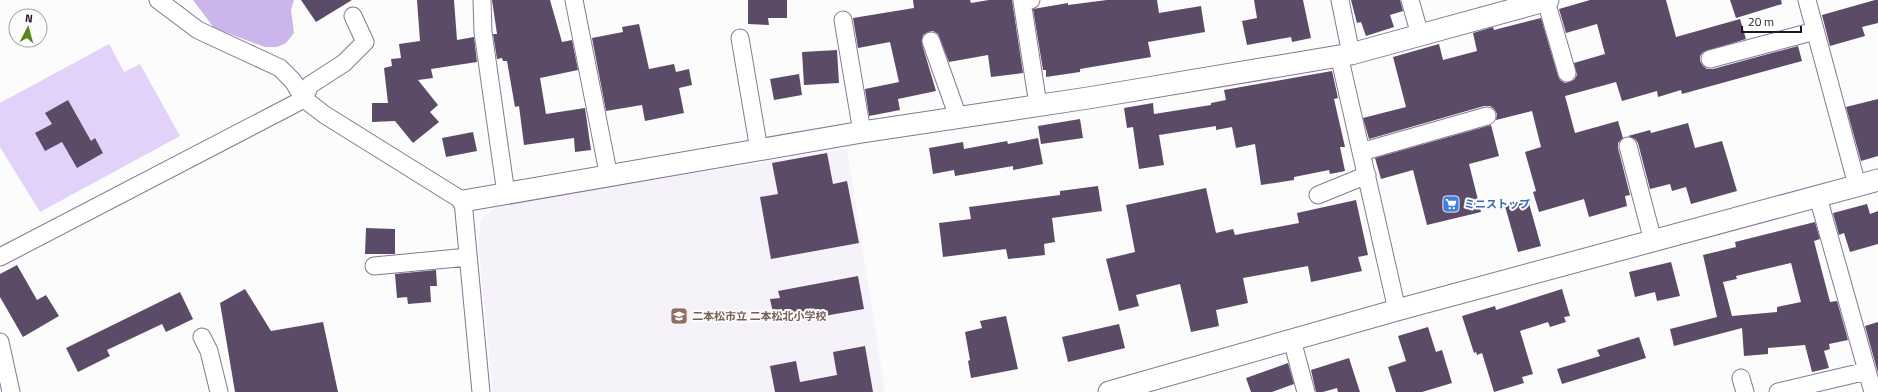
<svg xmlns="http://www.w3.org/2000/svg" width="1878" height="392" viewBox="0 0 1878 392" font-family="'Titillium Web','Noto Sans JP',sans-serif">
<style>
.built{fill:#f5f2fa}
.green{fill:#e2d2fa}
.forest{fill:#ccb5eb}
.building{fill:#5b4b67;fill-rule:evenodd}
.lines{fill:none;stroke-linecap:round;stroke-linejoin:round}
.minor-casing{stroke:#847796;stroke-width:19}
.tertiary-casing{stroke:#847796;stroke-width:23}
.minor{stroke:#fff;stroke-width:17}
.tertiary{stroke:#fff;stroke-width:21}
.labels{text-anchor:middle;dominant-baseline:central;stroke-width:4;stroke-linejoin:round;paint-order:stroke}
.shop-label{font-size:11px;font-weight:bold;fill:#366cbe;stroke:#fcfcfc;text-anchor:start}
.education-label{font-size:11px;font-weight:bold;fill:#785e54;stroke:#fcfcfc;text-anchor:start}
</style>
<rect width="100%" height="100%" fill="#fcfcfc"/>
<!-- built -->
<path class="built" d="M847,149L885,392H493L478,240L481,220L500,204Z"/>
<!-- green -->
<path class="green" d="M109,44L124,72L140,64L180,136L40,212L0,147V103Z"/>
<!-- forest -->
<path class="forest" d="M193,0H294L291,10L294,33L286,43L277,47H265L214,28Z"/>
<!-- building -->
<path class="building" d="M301,0H352L316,22Z
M417,0H454L457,40L474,37L477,62L431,69L433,78L418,80L438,105L430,112L439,122L413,143L395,121L372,122V103H388L384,68L392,66L391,59L401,58L399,44L420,41Z
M492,0H550L562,42L572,40L578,70L540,78L546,114L585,108L591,150L575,152L574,138L524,145L519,106L515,107L507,61H503L502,58L497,59L493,34H497Z
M748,0H787V18H768L769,25L748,24Z
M913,0H970L971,3L989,0H1012L1023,73L991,77L988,55L949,62L938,34L933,31L928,32L923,35L922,44L936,91L898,99L900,110L869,116L865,89L899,82L890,42L858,48L853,18L914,8Z
M1107,0H1157L1159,13L1201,6L1205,32L1148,42L1151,57L1080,69V72L1046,77V70H1043L1033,9L1068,3V5Z
M1254,0H1303L1311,38L1292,42L1291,37L1247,45L1242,21L1257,18Z
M1351,0H1400L1403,11L1390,15L1394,27L1366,36L1361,22L1357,23Z
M1590,0H1666L1676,37L1740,19L1746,39L1703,52L1700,56V61L1703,66L1707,69H1713L1798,46L1802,61L1682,94L1681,90L1658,97L1657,91L1622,101L1616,82L1565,96L1575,133L1618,121L1623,138L1618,143V148L1630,195L1625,196L1627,206L1589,217L1584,199L1539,212L1533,192L1536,191L1525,152L1541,147L1532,111L1496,120L1497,114L1494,109L1490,106H1484L1369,139L1363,118L1406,107L1393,57L1439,44L1443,60L1477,51L1473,33L1493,27L1494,30L1541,18L1558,76L1560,80L1565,83L1574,80L1577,75L1574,63L1605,54L1597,24L1566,33L1559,9Z
M1730,0H1781L1782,4L1736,18Z
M1875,0H1878V23L1862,27L1865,36L1830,46L1822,15Z
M639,24L649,69L674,64L676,72L689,69L692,85L679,88L684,113L645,121L642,105L606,111L592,38L623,32L622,27Z
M837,50L839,83L804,85L802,52Z
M1332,71L1338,98L1334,99L1345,147H1340L1345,171L1330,174L1329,170L1294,177V180L1261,185L1255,144L1236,148L1232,127L1216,130V126L1159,135L1164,165L1139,169L1133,127L1127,128L1124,108L1153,103L1154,114L1211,105V103L1226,100L1224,90Z
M799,74L802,95L774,100L770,79Z
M1878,99V156L1861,161L1846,107Z
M68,100L91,141L95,138L103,153L77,168L62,142L45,151L35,133L52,124L45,113Z
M1080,119L1083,138L1041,144L1038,126Z
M1688,123L1695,148L1722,141L1737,191L1691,204L1686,187L1672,191L1670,184L1650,189L1638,143L1635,139L1628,136L1650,130L1651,133Z
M1491,125L1499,156L1469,164L1481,212L1427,225L1413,170L1381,179L1375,158Z
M473,132L477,151L446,157L442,138Z
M1038,138L1043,164L1013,170V166L955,176L954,170L933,174L929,148L963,142L964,149L1007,141L1008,144Z
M827,153L833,184L847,181L859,243L771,259L760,197L778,194L772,163Z
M1098,186L1102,211L1052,218L1055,242L1044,244L1045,255L1008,259L1006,249L943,257L939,223L971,219L969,207L1060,195V191Z
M1206,188L1216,233L1233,229L1235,235L1299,223L1297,213L1356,200L1368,255L1358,257L1362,271L1311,282L1308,266L1243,278L1248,303L1216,310L1219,326L1191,332L1180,284L1136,295L1139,306L1119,311L1106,259L1135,252L1126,205Z
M1528,200L1541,246L1518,252L1505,206Z
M1867,204L1870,214L1878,211V244L1850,252L1844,233L1839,235L1833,213Z
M1815,222L1820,239L1814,241L1830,302L1837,301L1848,340L1829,344L1830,349L1824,351L1829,368L1812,372L1805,345L1768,348V354L1744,356L1742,328L1674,346L1670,329L1717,317L1703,255L1736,247L1735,242ZM1791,263L1801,302L1777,307V312L1732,316L1723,282L1737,279L1736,276Z
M366,228L395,229V254H365Z
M1671,262L1680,296L1657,301L1655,292L1635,297L1629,272Z
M17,265L37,300L46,295L59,316L23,337L0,297V274Z
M436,270L437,286H430L431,302L408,304L407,297L397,298L395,274Z
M858,276L864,309L784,323L783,315L774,317L770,299L780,298L778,291Z
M245,289L271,331L323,322L338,392H235L220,303Z
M1562,289L1570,316L1564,317L1566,322L1550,327L1548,322L1520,331L1533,374L1522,377L1524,383L1494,392L1482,353L1477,355L1476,352L1474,353L1462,316L1495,306L1496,310Z
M180,292L193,319L166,332L162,324L107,350L110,356L78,372L66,348Z
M1006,316L1018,369L971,378L968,361L970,360L965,332L982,328L980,321Z
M1878,322V373L1865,326Z
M1119,324L1125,348L1068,362L1062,337Z
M1428,327L1436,352L1442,350L1452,383L1422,392H1396L1388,367L1406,361L1398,336Z
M1639,337L1646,358L1562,384L1557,369L1600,356L1597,350Z
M865,346L873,392H775L770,366L796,361L800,382L837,375L833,352Z
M1349,358L1360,392H1338L1337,388L1323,392H1316L1311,370Z
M1288,363L1294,384L1272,392H1251L1246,378Z"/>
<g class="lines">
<!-- minor casing -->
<g class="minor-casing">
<path id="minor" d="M158,0L198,30L280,68L293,81L304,99L325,115L463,201L481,392
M482,0L483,32L506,194
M574,0L609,177
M1031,0L1022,1L1038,105
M1340,0L1351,54
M1410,0L1420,35
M1807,0L1857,185
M1546,1L1567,73
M843,20L862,132
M740,38L759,150
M931,41L958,117
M1339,55L1397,310
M1710,59L1815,31
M1628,146L1653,241
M1361,152L1487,116
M1318,195L1367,175
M1818,197L1873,392
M0,257L304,99L310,85L344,63L365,42L353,16
M374,266L468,257
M202,337L209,351L219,392
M1292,340L1306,392
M0,342L11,392
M1741,378L1745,392
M1778,392L1867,371"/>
</g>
<!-- tertiary casing -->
<g class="tertiary-casing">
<path id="tertiary" d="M463,201L862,132L1088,98L1351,54L1548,0
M1109,392L1397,310L1878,180"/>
</g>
<!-- minor -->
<use href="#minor" class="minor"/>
<!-- tertiary -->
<use href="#tertiary" class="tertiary"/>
</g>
<!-- icons -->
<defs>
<g id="supermarket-square" transform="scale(0.9)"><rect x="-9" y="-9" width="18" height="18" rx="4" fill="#3f7fe0" stroke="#fcfcfc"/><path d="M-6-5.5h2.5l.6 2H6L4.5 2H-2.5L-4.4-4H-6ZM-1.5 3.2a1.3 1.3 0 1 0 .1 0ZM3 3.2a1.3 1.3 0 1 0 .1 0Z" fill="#fff"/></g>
<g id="school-square" transform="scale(0.9)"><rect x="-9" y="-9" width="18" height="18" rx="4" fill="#8d6e63" stroke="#fcfcfc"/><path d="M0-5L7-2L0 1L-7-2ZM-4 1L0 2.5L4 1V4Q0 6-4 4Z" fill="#fff"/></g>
</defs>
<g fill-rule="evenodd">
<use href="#supermarket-square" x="1451" y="204"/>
<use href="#school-square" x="679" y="316"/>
</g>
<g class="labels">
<!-- shop labels -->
<g class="shop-label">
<text x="1464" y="204">ミニストップ</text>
</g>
<!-- education labels -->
<g class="education-label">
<text x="692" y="316">二本松市立 二本松北小学校</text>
</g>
</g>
<!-- north arrow -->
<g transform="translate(28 28) rotate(6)"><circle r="19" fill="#fcfcfc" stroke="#a2a0a5"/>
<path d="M0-3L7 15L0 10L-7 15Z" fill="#55871c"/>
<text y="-6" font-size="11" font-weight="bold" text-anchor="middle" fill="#1c1723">N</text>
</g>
<!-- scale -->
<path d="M1742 26v6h59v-6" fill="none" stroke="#1c1723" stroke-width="2"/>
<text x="1748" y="26" font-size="12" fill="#1c1723" stroke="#fcfcfc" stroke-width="3" paint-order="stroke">20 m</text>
</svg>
